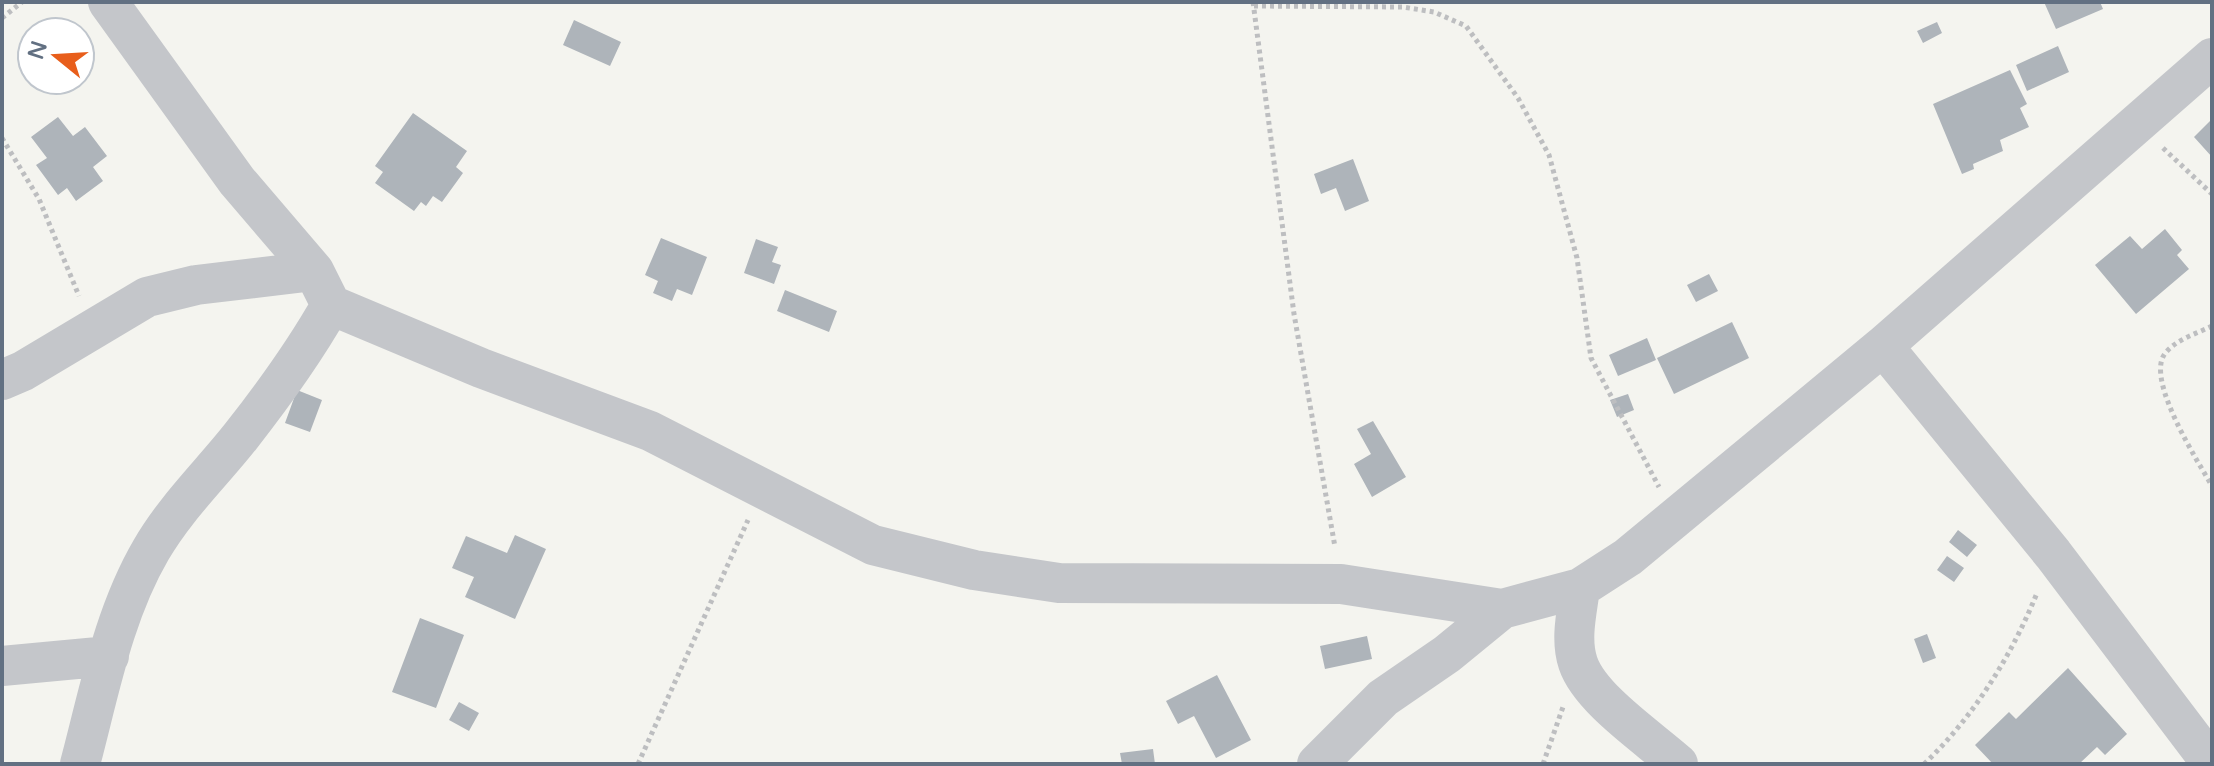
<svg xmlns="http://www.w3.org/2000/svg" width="2214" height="766" viewBox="0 0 2214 766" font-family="'Varela Round',sans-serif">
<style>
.building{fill:#aeb4ba}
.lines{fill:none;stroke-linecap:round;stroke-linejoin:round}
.path{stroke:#bdbec0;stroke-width:5;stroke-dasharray:4 4;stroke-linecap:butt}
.street{stroke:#c4c6ca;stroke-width:40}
</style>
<rect width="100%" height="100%" fill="#f4f4ef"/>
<!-- building -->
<path class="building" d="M2044,2H2100L2103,9L2056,29Z
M574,20L621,42L610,66L563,45Z
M1937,22L1942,33L1923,43L1917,31Z
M2058,46L2069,72L2027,91L2016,65Z
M2010,70L2027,104L2020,108L2029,127L2000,140L2003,151L1973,164L1974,169L1962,174L1933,104Z
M413,113L467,151L456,167L463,173L442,202L433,196L426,206L421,202L414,211L375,183L383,172L375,166Z
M58,117L73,136L85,127L107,156L93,167L103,181L76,201L67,188L58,195L36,165L47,158L31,137Z
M2212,119V157L2194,137Z
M1353,159L1369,201L1345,211L1336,188L1321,194L1314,174Z
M2165,229L2182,250L2177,255L2189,269L2136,314L2095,265L2130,236L2142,249Z
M661,238L707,257L692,295L677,289L672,301L653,293L658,281L645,275Z
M756,239L778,247L772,262L781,265L774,284L744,273Z
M1709,274L1718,291L1696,302L1687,285Z
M785,290L837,311L829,332L777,311Z
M1732,322L1749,358L1674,394L1657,358Z
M1647,338L1656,360L1618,376L1609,355Z
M297,390L322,400L310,432L285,423Z
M1628,394L1634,410L1617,417L1610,400Z
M1373,421L1406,477L1372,497L1354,464L1371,454L1357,429Z
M1958,530L1977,545L1967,557L1949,542Z
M515,535L546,549L515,619L465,597L474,577L452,568L466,536L507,553Z
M1947,556L1964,568L1954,582L1937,570Z
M420,618L464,635L436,708L392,692Z
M1927,634L1936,658L1923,663L1914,639Z
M1367,636L1372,659L1325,669L1320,646Z
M2068,668L2127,734L2105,755L2097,747L2079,764H1993L1975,745L2009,712L2016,719Z
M1217,675L1251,740L1216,758L1194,716L1178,724L1166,701Z
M459,702L479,713L469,731L449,720Z
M1153,749L1155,764H1122L1120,753Z"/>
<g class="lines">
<!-- path -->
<path class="path" d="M1253,2L1294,314L1335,547
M1254,6L1403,7L1434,12L1466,26L1518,98L1549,155L1577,258L1591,358L1659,487
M2,18L22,2
M2,138L39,199L79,296
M2163,148L2212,194
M2212,326C2196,334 2174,340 2164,355C2147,382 2197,460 2212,486
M638,764L748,520
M1543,764L1563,707
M1924,764C1973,718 2012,655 2037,593"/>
<!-- street -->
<path class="street" d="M331,305L481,368L650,431L873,545L974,570L1059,583L1341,584L1502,609L1580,588L1628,557L1883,346L2212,58
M1883,346L2053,554L2212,764
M2,380L23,371L147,297L196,285L314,271
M1580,588C1577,612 1570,639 1578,663C1590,699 1649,738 1678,764
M2,666L109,656
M80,764C99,693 113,615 151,550C176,507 211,474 241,436C274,394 305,351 331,305L314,271L237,181L108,2
M1317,764L1383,698L1447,654L1502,609"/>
</g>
<!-- border -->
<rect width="2214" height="766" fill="none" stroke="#627082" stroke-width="8"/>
<!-- north arrow -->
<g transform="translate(56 56) rotate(288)"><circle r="38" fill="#ffffff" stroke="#c0c6cd" stroke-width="2"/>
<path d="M0-6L14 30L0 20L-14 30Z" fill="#e85e1b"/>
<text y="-12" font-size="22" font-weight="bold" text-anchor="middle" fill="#627082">N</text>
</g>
</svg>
